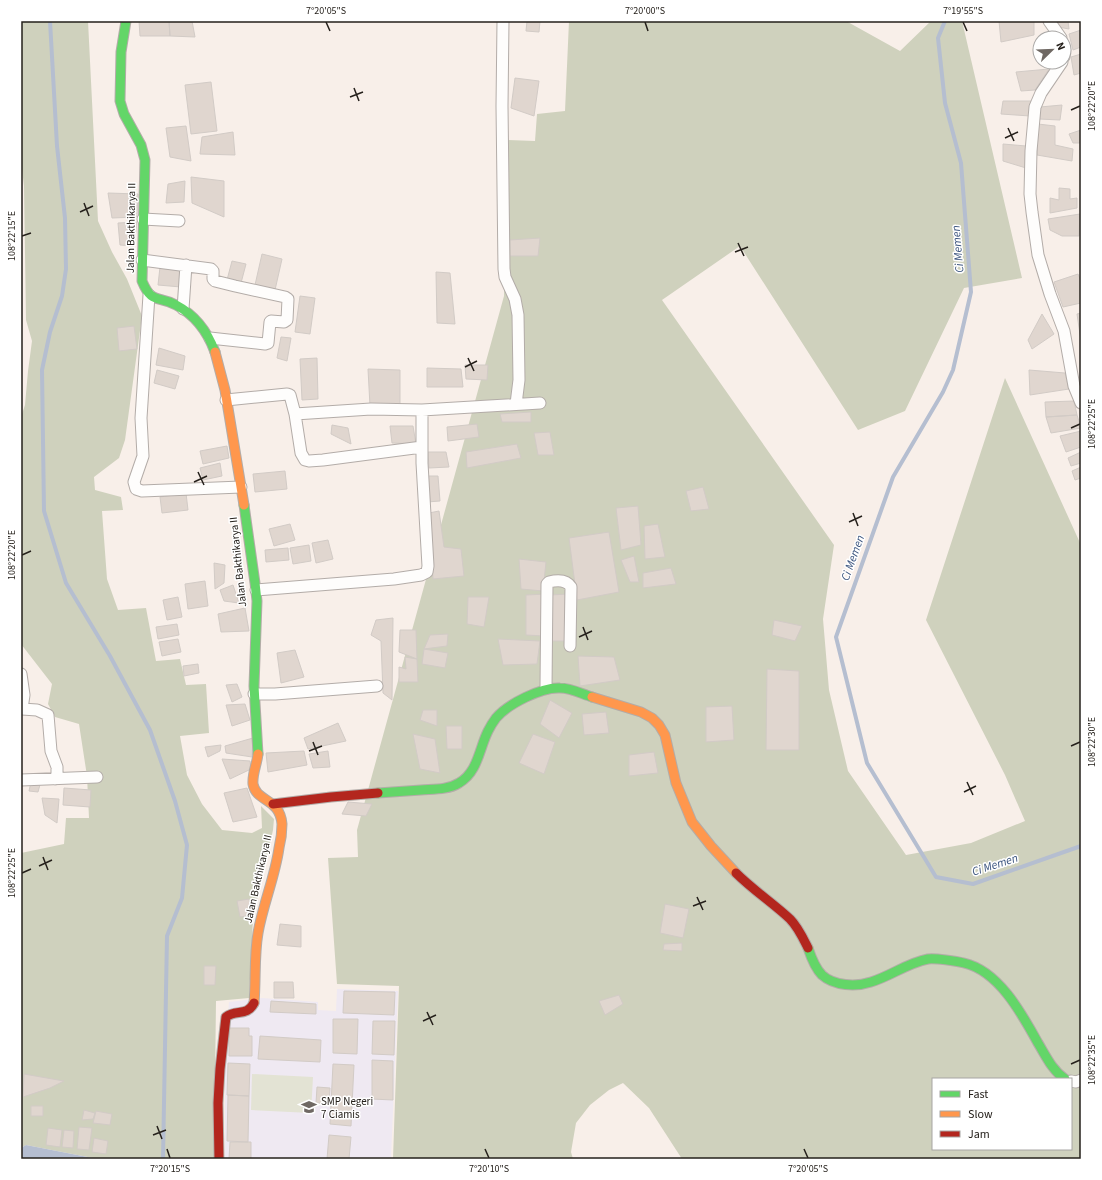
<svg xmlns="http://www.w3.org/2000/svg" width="1102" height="1180" viewBox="0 0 1102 1180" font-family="'Source Sans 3',sans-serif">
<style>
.education{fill:#efe9f2}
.green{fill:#e3e3d4}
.forest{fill:#cfd1bd;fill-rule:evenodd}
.water{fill:#b5bed0}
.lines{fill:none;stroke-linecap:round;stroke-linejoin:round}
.stream{stroke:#b5bed0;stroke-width:4}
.building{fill:#e0d6cf;stroke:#d2cbc6}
.street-casing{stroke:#b3aca8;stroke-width:13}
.fast-casing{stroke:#b3aca8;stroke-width:11}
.slow-casing{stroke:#b3aca8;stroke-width:11}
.jam-casing{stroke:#b3aca8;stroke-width:11}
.street{stroke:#fefdfc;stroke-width:11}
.fast{stroke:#63d668;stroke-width:9}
.slow{stroke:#ff974d;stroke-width:9}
.jam{stroke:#b3261e;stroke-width:9}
.ticks{fill:none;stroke:#25201b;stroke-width:1.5}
.labels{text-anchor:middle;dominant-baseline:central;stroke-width:3;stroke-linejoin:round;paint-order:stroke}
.street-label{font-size:11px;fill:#25201b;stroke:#fff}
.poi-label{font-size:11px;fill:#25201b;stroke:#fff;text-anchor:start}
.water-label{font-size:12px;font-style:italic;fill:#3c557f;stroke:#fff}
.neatline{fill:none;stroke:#25201b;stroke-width:1.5}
.ticks-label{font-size:10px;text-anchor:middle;fill:#25201b}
</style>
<rect width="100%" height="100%" fill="#f8efe9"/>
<!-- education -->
<path class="education" d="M337,989L398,991L391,1159H225V1055L229,1002L262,998L318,1002V1010L336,1011Z"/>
<!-- green -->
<path class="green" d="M252,1074L313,1077L311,1113L251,1110Z"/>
<!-- forest -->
<path class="forest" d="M21,21H88L98,221L112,252L127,279L142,316L125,440L119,458L94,477L95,490L121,497L123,510L102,511L107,579L118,610L146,608L156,661L180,659L186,685L206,684L209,733L180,736L187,775L202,804L222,830L252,833L262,828L261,806L274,819L273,830L253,918L249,998L216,1001L214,1159H98L26,1145L21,1148V853L64,844L66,818H89L87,776L79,724L55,717L48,704L52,684L21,644V417L25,405L28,371L32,341L26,320L24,186L21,160Z
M569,21H846L900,51L931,21H962L1022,278L964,288L905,411L858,430L740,246L662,300L834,545L823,619L829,690L848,771L906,855L971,843L1025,821L1005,775L926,620L1005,378L1081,545V1159H682L649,1108L623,1083L609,1090L590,1105L576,1123L571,1152L573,1159H393L399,986L337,984L328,858L358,857L357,830L504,296L505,140L535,141L537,114L565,111ZM933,1079H1071V1149H933Z"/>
<!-- water -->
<path class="water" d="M26,1145L98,1159H21V1148Z"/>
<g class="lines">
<!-- stream -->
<path class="stream" d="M50,21L57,146L65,218L66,269L62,296L50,332L42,370L44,511L66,583L110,656L150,730L175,801L187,845L182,898L167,936L163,1159
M945,21L938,38L945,103L961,163L971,292L953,370L943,392L893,477L836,637L867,763L936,877L973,884L1081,846"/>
</g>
<!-- building -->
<path class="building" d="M139,21H169L170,36H140Z
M169,21H192L195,37L170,36Z
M527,21H540L539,32L526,31Z
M999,21H1034V35L1001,42Z
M1055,21H1068L1069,29L1058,27Z
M1081,30V47L1073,50L1069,34Z
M1081,54V73L1074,75L1071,57Z
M1049,69L1035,90L1021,91L1016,72Z
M515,78L539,81L534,116L511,108Z
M211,82L217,131L191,134L185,85Z
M1003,101H1031L1030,116L1001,114Z
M1062,105L1060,120L1039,119L1040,107Z
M1038,124L1055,126V145L1073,149L1072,161L1037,155Z
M186,126L191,161L170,157L166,128Z
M1081,130V143H1073L1069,134Z
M233,132L235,155L200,154L202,137Z
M1003,144L1026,146V168L1003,161Z
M191,177L224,181V217L192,203Z
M185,181L184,202L166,203L168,184Z
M1059,188L1070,189V199L1077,198V208L1050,213V198L1059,200Z
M108,193L138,194L137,217L112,218Z
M1080,214L1079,236H1062L1050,230L1048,219Z
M137,222L134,246L120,245L118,223Z
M540,238L538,256H510V240Z
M262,254L282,259L275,290L255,285Z
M232,261L246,264L241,283L227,280Z
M160,267L183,269L181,287L158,285Z
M436,272L450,273L455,324L437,323Z
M1078,274L1081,281V303L1063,307L1054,282Z
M300,296L315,298L310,334L295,332Z
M1081,313V341L1077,314Z
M1042,314L1054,334L1032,349L1028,340Z
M134,326L137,349L119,351L117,328Z
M281,337L291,338L287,361L277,358Z
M159,348L185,356L183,370L156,365Z
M317,358L318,399L302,400L300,359Z
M465,365H488L487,380L466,379Z
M427,368L461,369L463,387H427Z
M368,369L400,370V406H370Z
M157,370L179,376L175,389L154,383Z
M1029,370L1065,373L1069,389L1030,395Z
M1074,401L1077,415L1046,417L1045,402Z
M531,412V422H502L500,414Z
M1077,415L1081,428L1051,433L1046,417Z
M477,424L479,437L448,441L447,427Z
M332,425L348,428L351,444L331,434Z
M390,426H413L416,444L392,443Z
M1081,431V447L1066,452L1060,436Z
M550,432L554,455H538L534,433Z
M517,444L521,458L467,468L466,452Z
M227,446L229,458L203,464L200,451Z
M428,452H446L449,467L429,468Z
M1081,452V463L1071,466L1068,458Z
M220,463L222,476L203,480L200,468Z
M1081,467V478L1075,480L1072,471Z
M285,471L287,489L255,492L253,474Z
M427,476H438L440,501L427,502Z
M703,487L709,509L691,511L686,491Z
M186,493L188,510L162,513L160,497Z
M638,506L641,545L621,550L616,508Z
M439,511L444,547L461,549L464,576L433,579L429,513Z
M290,524L295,540L274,546L269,529Z
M658,524L665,557L645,559L644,526Z
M609,532L619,592L577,600L569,538Z
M328,540L333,559L316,563L312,543Z
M309,545L311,561L293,564L290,548Z
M288,548L289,560L266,562L265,550Z
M634,556L639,582H630L621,560Z
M519,559L546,562L543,591L521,589Z
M214,563L225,565L224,583L215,589Z
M671,568L676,584L643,588V573Z
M205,581L208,606L188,609L185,584Z
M233,585L239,603L224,601L220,590Z
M546,594L544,636L526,635V595Z
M570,594L568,641H548L549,595Z
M178,597L182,617L167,620L163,600Z
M468,597H489L484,627L467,624Z
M245,608L249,631L221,632L218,614Z
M393,618L392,700L383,693L381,641L371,635L376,620Z
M774,620L802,626L795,641L772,635Z
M177,624L179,635L158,639L156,627Z
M400,630H416L417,659L399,652Z
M448,634L447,646L424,649L430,635Z
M178,639L181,652L162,656L159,642Z
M498,639L540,641L537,664L503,665Z
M424,649L448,653L445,668L422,664Z
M295,650L304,677L281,683L277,653Z
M578,656L614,657L620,680L580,686Z
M405,657L417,659L418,682H399V667L406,669Z
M198,664L199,673L184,676L183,666Z
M767,669L799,671V750H766Z
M237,684L242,697L232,702L226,685Z
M550,700L572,713L559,738L540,724Z
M245,704L250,720L232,726L226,705Z
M732,706L734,740L706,742V707Z
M423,710H437V726L420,720Z
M606,712L609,733L584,735L582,714Z
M338,723L346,741L308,749L304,738Z
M446,726H462V749H447Z
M413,734L435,739L440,773L420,769Z
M533,734L555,742L544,774L519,763Z
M253,738L252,757L226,753L225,746Z
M221,745L220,751L208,757L205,747Z
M304,751L307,765L268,772L266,753Z
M328,751L330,767L313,768L309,754Z
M654,752L658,773L629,776V755Z
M222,759L250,761L251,769L230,779Z
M41,781L38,792L29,791L31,782Z
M64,788L91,790L90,807L63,805Z
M247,788L257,817L233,822L224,793Z
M42,798L59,799L57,823L45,815Z
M348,802L372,804L366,816L342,814Z
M249,899L252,915L240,917L237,901Z
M665,904L689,909L683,938L660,933Z
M280,924L301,926V947L277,945Z
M682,943V951L663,950L664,944Z
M204,966H216L215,985H204Z
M274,982H293L294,998H274Z
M344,991L395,992L394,1015L343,1013Z
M619,995L623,1004L605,1015L599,1001Z
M271,1001L316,1004V1014L270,1012Z
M333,1019H358L357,1054L333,1053Z
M373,1021H395L394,1055L372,1054Z
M229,1028H249V1036H252V1056H229Z
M260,1036L321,1040L320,1062L258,1059Z
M372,1060L393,1061V1100L372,1099Z
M228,1063L250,1064L249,1096L227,1095Z
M333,1064L354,1065L351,1126L330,1124Z
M24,1074L64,1081L50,1088L23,1097Z
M317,1087L330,1088L329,1104L316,1103Z
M228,1095L249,1096L248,1142L227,1141Z
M31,1106H43V1116H31Z
M84,1110L95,1113L93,1119L82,1120Z
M96,1111L112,1114L110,1125L93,1123Z
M79,1127L92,1128L89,1150L77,1149Z
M48,1128L62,1130L60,1147L46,1145Z
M64,1130L74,1131L73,1148L62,1147Z
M329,1135L351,1137L349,1159H327Z
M94,1138L108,1141L106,1154L92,1152Z
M230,1142H251V1159H229Z"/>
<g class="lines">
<!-- street casing -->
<g class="street-casing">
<path id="street" d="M503,21L502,106L504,269L505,277L515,299L518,315L519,380L516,404
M1049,21L1061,38
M1064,48V57
M1062,62L1041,93L1035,107L1031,151L1030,194L1032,212L1038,255L1050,294L1064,331L1074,386L1081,403
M143,219L179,221
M142,260L211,269L213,271V279L215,281L235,286L285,297L288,299L287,320L284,322L271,321L270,322L268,343L265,344L210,338
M149,295L141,418L143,456L134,482L136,489L142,491L241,487
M183,309L186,265
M226,400L287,394L290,395L295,414L301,453L305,460L309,461L323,460L422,447
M295,414L371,409L422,410L540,403
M256,590L394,579L421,575L427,572L428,566L422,463V410
M21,674L24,695L22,709H21
M546,688L547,584L549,582C557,580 566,579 571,587L570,646
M254,694H275L377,686
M22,709L37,710L48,715L51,751L57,767V774L55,779
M21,780L97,777
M1071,1081L1076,1082L1081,1080"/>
</g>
<!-- fast casing -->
<g class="fast-casing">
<path id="fast" d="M126,21L121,52L120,101L124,114L141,145L145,160L142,281C152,305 158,295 176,305C195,315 208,333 215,352
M244,505L255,583L257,601L254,686L258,754
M378,793C392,792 406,791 421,790C433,789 448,790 459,783C478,772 479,749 488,731C490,727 493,722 496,718C508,704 541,687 560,688C571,688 582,694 592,697
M808,948C811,957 815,968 822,975C834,986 856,987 871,982C891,976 907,963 928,959C935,958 956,961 964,963C999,971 1022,1014 1038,1043C1046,1056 1052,1070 1065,1079"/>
</g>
<!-- slow casing -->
<g class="slow-casing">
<path id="slow" d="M215,352L225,390L244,505
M592,697L641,712L652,718L659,725L665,735L676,783L692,822L711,846L736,873
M254,1003C256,980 254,956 258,933C263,904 275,877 279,848C281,840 282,832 282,824C280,798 256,802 253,784C252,774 257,764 258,754"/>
</g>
<!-- jam casing -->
<g class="jam-casing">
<path id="jam" d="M273,804L331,797L378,793
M736,873C753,890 773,903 790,919C798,927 803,938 808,948
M219,1159L218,1103L220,1069L226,1017C236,1009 247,1017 254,1003"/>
</g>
<!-- street -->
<use href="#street" class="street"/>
<!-- fast -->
<use href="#fast" class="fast"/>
<!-- slow -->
<use href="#slow" class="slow"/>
<!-- jam -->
<use href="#jam" class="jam"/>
</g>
<!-- ticks -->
<path class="ticks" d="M326,22L330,31M645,22L648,31M963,22L967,31M354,88L359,101M350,97L363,92M1071,110L1080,106M1008,128L1014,141M1005,138L1018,132M84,203L89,216M80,212L93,206M22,236L31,233M738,243L744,256M735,252L748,247M468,358L474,371M465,367L477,361M1071,428L1080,424M198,472L204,485M194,482L207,476M853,513L858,526M849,522L862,516M22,555L31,551M583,627L588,640M579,637L592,631M313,742L318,755M1071,746L1080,742M309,751L322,746M967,782L973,795M964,792L976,786M43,857L48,870M39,866L52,860M22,873L31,869M697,897L703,910M693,906L706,901M427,1012L433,1025M423,1021L436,1015M1071,1064L1080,1060M157,1126L162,1139M153,1135L166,1130M167,1149L170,1158M485,1149L489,1158M804,1149L808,1158"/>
<!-- icons -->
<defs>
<g id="school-bare" transform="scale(1.2)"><path d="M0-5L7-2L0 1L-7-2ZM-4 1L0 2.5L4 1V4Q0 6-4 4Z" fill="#6f6863" stroke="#fff" stroke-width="2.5" paint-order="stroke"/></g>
</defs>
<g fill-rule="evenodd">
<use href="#school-bare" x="309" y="1107"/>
</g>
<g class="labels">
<!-- street labels -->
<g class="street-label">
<text transform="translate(131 228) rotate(-89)">Jalan Bakthikarya II</text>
<text transform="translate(238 562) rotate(-96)">Jalan Bakthikarya II</text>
<text transform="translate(258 879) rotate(-77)">Jalan Bakthikarya II</text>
</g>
<!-- poi labels -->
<g class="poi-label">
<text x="321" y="1101">SMP Negeri<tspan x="321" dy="13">7 Ciamis</tspan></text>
</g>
<!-- water labels -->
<g class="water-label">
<text transform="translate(958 249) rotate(-95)">Ci Memen</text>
<text transform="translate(853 558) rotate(-70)">Ci Memen</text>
<text transform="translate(995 865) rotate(-18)">Ci Memen</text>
</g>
</g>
<!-- border -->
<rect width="1102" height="1180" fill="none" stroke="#ffffff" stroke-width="44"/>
<!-- legend -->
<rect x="932" y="1078" width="140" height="72" fill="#ffffff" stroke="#a8a6a4"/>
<rect x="940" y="1091" width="20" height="6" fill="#63d668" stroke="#a8a6a4"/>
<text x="968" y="1098" font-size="12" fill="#25201b">Fast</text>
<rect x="940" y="1111" width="20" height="6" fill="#ff974d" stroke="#a8a6a4"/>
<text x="968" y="1118" font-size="12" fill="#25201b">Slow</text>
<rect x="940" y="1131" width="20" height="6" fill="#b3261e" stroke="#a8a6a4"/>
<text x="968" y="1138" font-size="12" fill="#25201b">Jam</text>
<!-- north arrow -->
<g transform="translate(1052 50) rotate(67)"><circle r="19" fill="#ffffff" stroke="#a8a6a4"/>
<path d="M0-3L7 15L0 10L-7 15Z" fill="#6f6863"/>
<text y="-6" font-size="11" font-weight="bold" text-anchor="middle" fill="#25201b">N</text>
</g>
<rect x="22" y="22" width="1058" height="1136" class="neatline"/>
<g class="ticks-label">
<text x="326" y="14">7°20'05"S</text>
<text x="645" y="14">7°20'00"S</text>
<text x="963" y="14">7°19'55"S</text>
<text transform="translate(1091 106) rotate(-90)" y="4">108°22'20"E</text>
<text transform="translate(11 236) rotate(-90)" y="4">108°22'15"E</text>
<text transform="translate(1091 424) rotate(-90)" y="4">108°22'25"E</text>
<text transform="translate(11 555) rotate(-90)" y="4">108°22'20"E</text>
<text transform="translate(1091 742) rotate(-90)" y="4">108°22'30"E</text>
<text transform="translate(11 873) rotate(-90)" y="4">108°22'25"E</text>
<text transform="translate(1091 1060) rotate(-90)" y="4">108°22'35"E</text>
<text x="170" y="1172">7°20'15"S</text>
<text x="489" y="1172">7°20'10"S</text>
<text x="808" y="1172">7°20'05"S</text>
</g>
</svg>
